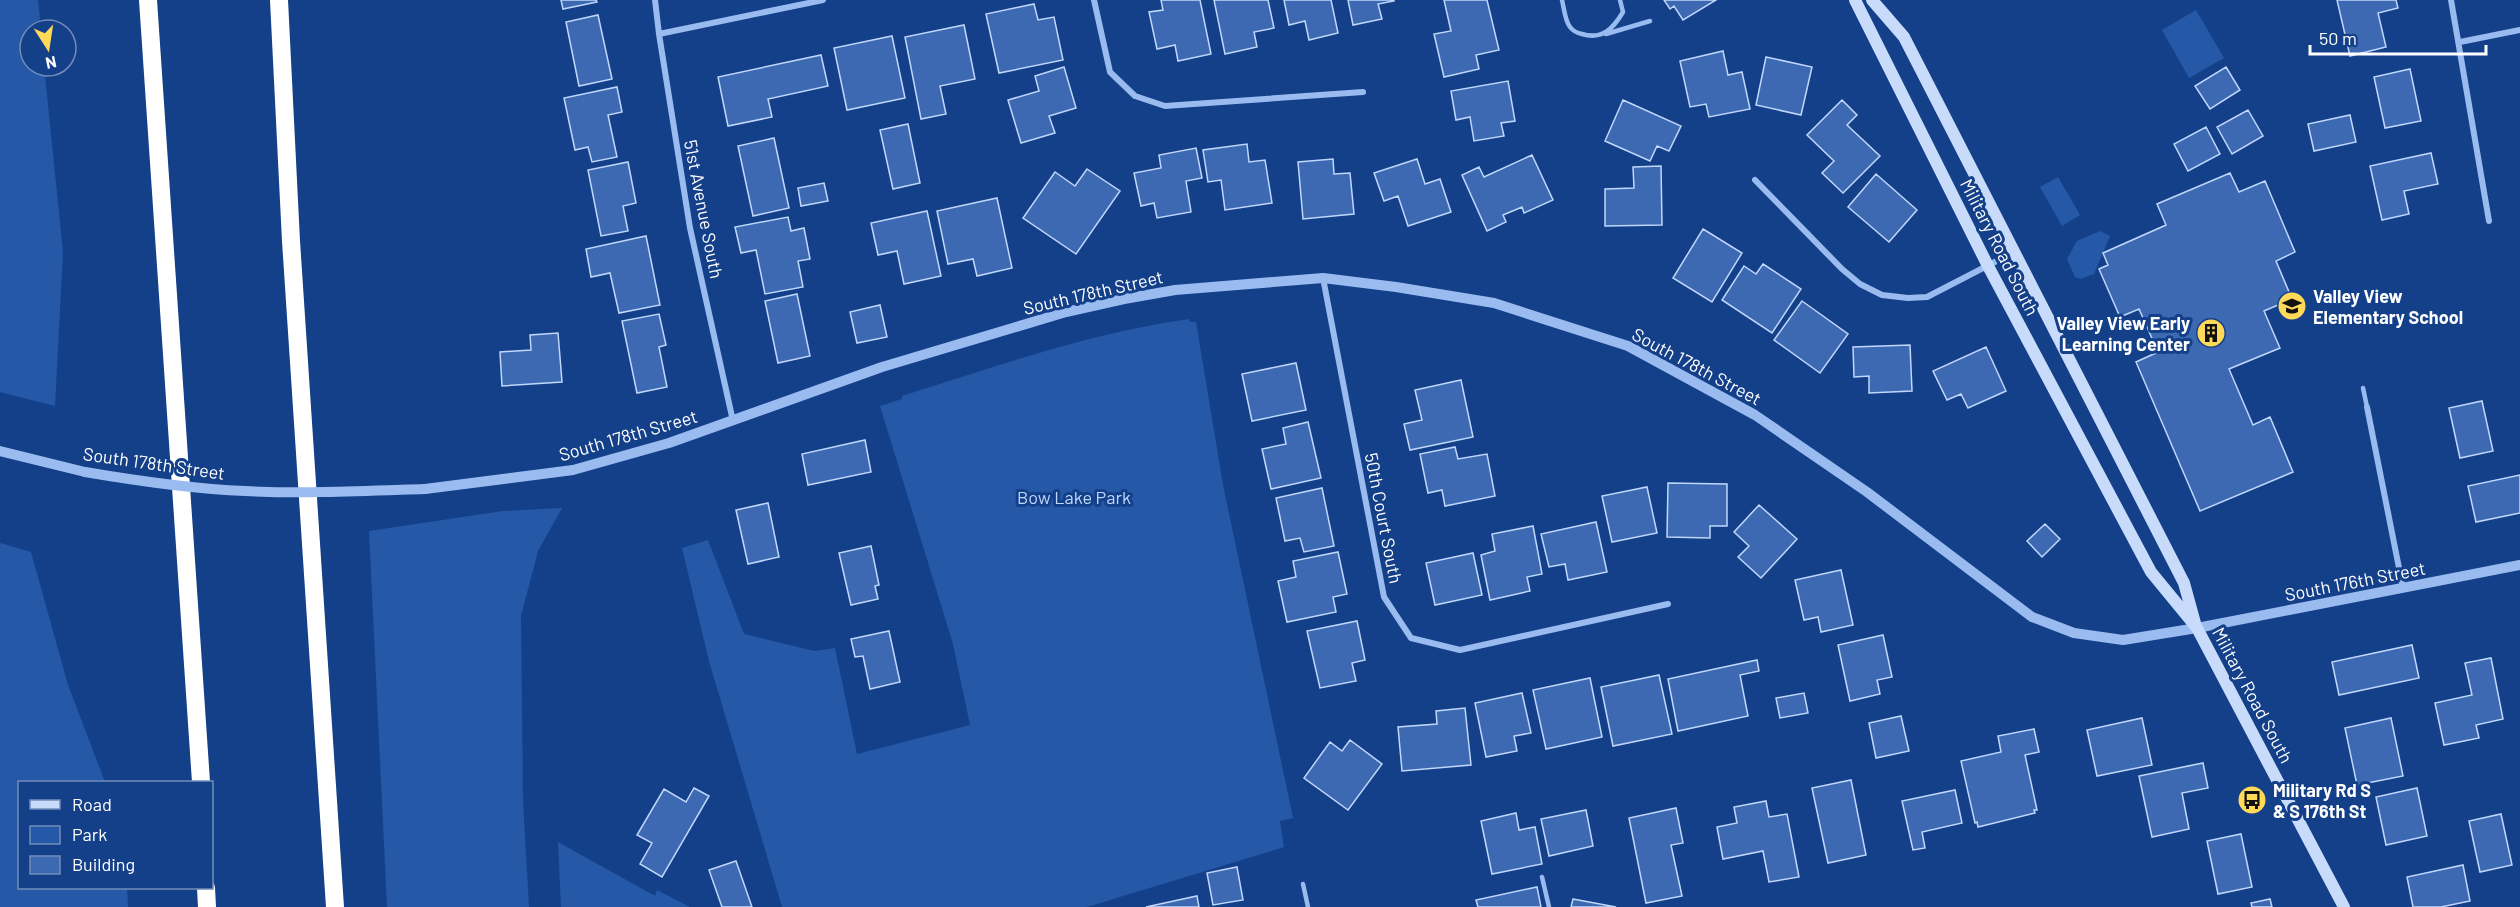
<svg xmlns="http://www.w3.org/2000/svg" width="2520" height="907" viewBox="0 0 2520 907" font-family="Barlow,sans-serif">
<style>
.green{fill:#2658a8}
.building{fill:#3c69b2;stroke:#c0d7fb;stroke-width:1.5}
.lines{fill:none;stroke-linecap:round;stroke-linejoin:round}
.service{stroke:#9abbf0;stroke-width:4.5}
.minor{stroke:#9abbf0;stroke-width:6}
.tertiary{stroke:#9abbf0;stroke-width:10}
.secondary{stroke:#c8dbfb;stroke-width:12}
.motorway{stroke:#fff;stroke-width:18}
.tertiary-bridge{stroke:#9abbf0;stroke-width:10}
.labels{text-anchor:middle;dominant-baseline:central;stroke-width:6;stroke-linejoin:round;paint-order:stroke}
.street-label{font-size:18px;fill:#fff;stroke:#144089}
.poi-label{font-size:18px;font-weight:bold;fill:#fff;stroke:#144089;text-anchor:start}
.park-label{font-size:18px;fill:#c0d7fb;stroke:#144089}
</style>
<rect width="100%" height="100%" fill="#144089"/>
<!-- green -->
<path class="green" d="M0,0H38L41,30H30V66H44L63,252L55,406L0,392Z
M2196,10L2224,58L2189,78L2162,30Z
M2058,177L2080,215L2062,226L2040,187Z
M2100,231L2110,236L2094,274L2080,279L2075,277L2067,259L2077,241Z
M1189,319L1190,322H1196L1223,485L1293,818L1280,821L1284,847L1087,907H782L709,661L682,548L708,540L744,634L814,651L835,648L857,754L970,725L953,644L880,406L902,399V396C997,366 1090,333 1189,319Z
M562,508L538,551L521,616L523,800L529,907H387L369,531L503,511Z
M0,543L31,552L68,685L105,782H20V888H127L128,907H0Z
M558,842L655,896L657,890L690,907H561Z"/>
<!-- building -->
<path class="building" d="M561,0H596L597,2L563,9Z
M1161,0H1200L1211,54L1178,61L1175,45L1157,49L1149,12L1163,10Z
M1214,0H1268L1274,28L1254,32L1257,47L1225,54Z
M1284,0H1331L1338,33L1309,40L1305,21L1289,25Z
M1348,0H1394V1L1378,4L1382,19L1353,25Z
M1444,0H1487L1499,50L1476,55L1479,69L1444,77L1434,34L1451,31Z
M1664,0H1716L1683,20L1674,6L1670,9Z
M2337,0H2396L2398,8L2378,13L2386,47L2350,56Z
M1034,4L1038,20L1054,17L1063,60L999,73L986,14Z
M598,15L612,79L579,86L566,22Z
M964,25L975,79L940,86L946,114L921,119L905,37Z
M892,36L905,98L847,110L834,48Z
M1723,51L1728,75L1742,72L1750,109L1709,117L1706,104L1690,107L1680,61Z
M821,55L828,86L768,99L772,117L728,126L718,77Z
M1766,57L1812,67L1801,115L1756,105Z
M1064,67L1076,108L1049,116L1055,133L1021,143L1008,100L1039,91L1035,76Z
M2226,67L2240,90L2210,109L2195,86Z
M2410,69L2421,121L2385,128L2374,77Z
M1508,81L1515,121L1501,123L1504,136L1474,141L1470,117L1456,120L1451,91Z
M617,87L622,112L608,115L617,157L592,162L588,147L575,150L564,98Z
M1623,100L1681,126L1669,151L1657,146L1650,161L1605,141Z
M1842,100L1857,115L1847,125L1880,156L1843,193L1822,173L1834,161L1807,135Z
M2248,110L2263,136L2232,154L2217,127Z
M2350,115L2356,142L2314,151L2308,124Z
M908,124L920,183L893,189L880,130Z
M2206,127L2220,154L2188,171L2174,144Z
M774,138L789,208L753,216L738,146Z
M1247,144L1249,162L1265,160L1272,203L1225,210L1221,180L1208,182L1203,150Z
M1196,148L1202,178L1186,181L1191,212L1157,218L1154,203L1141,206L1134,173L1161,168L1159,155Z
M2431,153L2438,184L2404,191L2409,214L2382,220L2370,166Z
M1532,155L1553,200L1524,213L1522,207L1503,215L1506,222L1487,231L1462,175L1479,167L1484,177Z
M1333,159L1334,174L1350,173L1354,214L1303,219L1298,162Z
M1417,159L1425,184L1440,179L1451,212L1408,226L1398,196L1384,201L1374,173Z
M628,162L636,203L623,206L628,231L601,236L588,170Z
M1661,166L1662,225L1605,226V189L1634,188L1633,167Z
M1087,169L1120,191L1076,254L1023,218L1055,172L1075,186Z
M2230,173L2239,192L2265,181L2295,252L2276,261L2292,299L2264,311L2280,348L2229,369L2253,425L2270,417L2293,472L2200,511L2136,362L2158,352L2139,309L2120,317L2099,269L2108,265L2103,253L2166,225L2157,204Z
M1876,174L1917,210L1889,242L1848,207Z
M824,183L828,201L801,206L798,188Z
M997,198L1012,268L977,276L973,259L948,264L937,211Z
M927,211L941,276L904,284L897,251L878,255L871,223Z
M788,217L791,231L804,228L810,259L798,261L803,287L765,294L756,250L741,253L735,227Z
M1703,229L1742,253L1712,302L1673,278Z
M646,236L660,305L619,313L610,273L591,277L586,249Z
M1763,264L1801,289L1772,333L1722,300L1744,266L1756,274Z
M797,294L810,356L778,363L765,301Z
M1802,301L1848,334L1820,373L1774,340Z
M880,305L887,337L857,343L850,312Z
M659,314L666,345L659,347L667,387L637,393L622,321Z
M558,333L562,382L502,386L500,352L531,350L530,335Z
M1910,345L1912,391L1869,393V376L1854,377L1853,347Z
M1986,347L2006,391L1968,408L1961,394L1947,400L1933,371Z
M1296,363L1306,410L1252,421L1242,374Z
M1461,380L1473,437L1410,450L1404,424L1422,420L1415,390Z
M2482,401L2493,451L2460,458L2449,408Z
M1308,422L1321,478L1271,489L1262,449L1286,444L1283,428Z
M865,440L871,472L808,485L802,454Z
M1455,447L1458,459L1487,454L1495,496L1445,506L1442,490L1428,493L1420,454Z
M2520,475V513L2476,522L2468,486Z
M1668,483L1727,484V526H1710V538L1667,537Z
M1647,487L1657,533L1612,542L1602,496Z
M1322,488L1334,546L1304,552L1300,538L1285,541L1276,498Z
M768,503L779,557L748,564L736,510Z
M1759,505L1797,539L1761,578L1738,557L1749,546L1734,532Z
M1596,522L1607,572L1568,580L1565,564L1549,567L1541,534Z
M2045,524L2060,539L2042,557L2027,541Z
M1533,526L1542,574L1527,577L1530,591L1490,600L1481,555L1495,551L1492,534Z
M871,546L879,585L875,586L878,599L851,605L839,553Z
M1338,552L1347,594L1333,597L1336,612L1287,622L1278,581L1296,577L1293,561Z
M1473,553L1482,595L1435,605L1426,563Z
M1841,570L1853,625L1821,632L1818,617L1804,620L1795,580Z
M1357,621L1365,660L1352,663L1356,681L1320,688L1307,631Z
M889,631L900,682L870,689L863,656L855,657L851,639Z
M1883,635L1892,677L1877,680L1880,694L1850,701L1838,645Z
M2412,645L2419,678L2339,695L2332,662Z
M2491,658L2503,719L2476,725L2479,738L2444,745L2435,703L2472,695L2465,663Z
M1757,660L1759,671L1740,675L1748,716L1678,731L1668,679Z
M1659,675L1672,734L1613,746L1601,687Z
M1590,678L1602,737L1546,749L1533,690Z
M1522,693L1531,733L1514,736L1517,751L1486,757L1475,703Z
M1804,693L1808,713L1780,718L1776,698Z
M1465,708L1471,765L1402,771L1398,727L1437,724L1436,711Z
M1901,716L1909,751L1876,758L1869,723Z
M2142,718L2152,765L2097,776L2087,730Z
M2391,718L2403,776L2357,785L2345,728Z
M2034,729L2039,752L2025,755L2037,810H2034L2035,813L1978,827L1977,822L1975,823L1961,761L2001,752L1998,736Z
M1350,740L1382,764L1348,810L1304,778L1330,742L1342,751Z
M2203,763L2208,788L2182,793L2189,829L2152,837L2139,776Z
M1851,780L1866,855L1828,863L1812,788Z
M694,788L709,796L662,877L640,864L652,843L637,835L664,789L686,802Z
M2417,788L2427,836L2386,845L2376,797Z
M1955,790L1962,823L1922,832L1925,848L1913,850L1902,801Z
M1766,801L1769,817L1787,814L1799,877L1769,882L1763,851L1723,859L1717,827L1737,823L1734,807Z
M1676,808L1683,843L1671,845L1682,896L1646,903L1629,818Z
M1586,810L1593,846L1549,856L1541,819Z
M1516,813L1519,830L1535,827L1542,864L1492,874L1481,821Z
M2501,814L2512,865L2480,872L2469,821Z
M2241,834L2252,887L2218,894L2207,841Z
M736,861L752,907H722L709,870Z
M2463,865L2470,901L2441,907H2413L2407,877Z
M1237,867L1243,900L1213,905L1207,873Z
M1537,887L1541,907H1478L1476,900Z
M1197,896L1199,907H1146Z
M1573,899L1616,907H1571Z
M2270,899L2272,907H2252L2251,903Z"/>
<g class="lines">
<!-- service -->
<path class="service" d="M1562,0C1564,8 1565,21 1570,27C1573,31 1577,33 1582,34C1602,40 1613,29 1623,12L1620,0
M1606,34L1650,21
M2363,388L2367,407
M1542,877L1549,907
M1303,884L1308,907"/>
<!-- minor -->
<path class="minor" d="M655,0L659,34L690,228L733,421
M1094,0L1110,72L1135,96L1165,106L1363,92
M2451,0L2489,221
M659,34L823,0
M2460,42L2520,30
M1755,180L1842,269L1860,284L1882,295L1908,298L1927,297L2014,252
M1323,278L1384,597L1411,638L1460,650L1668,604
M2367,407L2403,588"/>
<!-- tertiary -->
<path class="tertiary" d="M0,451L85,472
M425,489L573,470L669,443L882,367L1066,312L1124,299L1175,290L1323,278L1396,287L1494,303L1628,346L1755,415L1867,492L2032,617L2074,633L2123,640L2197,628L2520,565"/>
<!-- secondary -->
<path class="secondary" d="M1855,0L1988,266L2151,572L2197,628L2344,907
M1872,0L1904,37L2184,583L2195,623"/>
<!-- motorway -->
<path class="motorway" d="M148,0L201,782
M279,0L291,241L335,907
M206,888L207,907"/>
<!-- tertiary-bridge -->
<path class="tertiary-bridge" d="M85,472C138,481 192,489 245,491C305,494 366,491 425,489"/>
</g>
<!-- icons -->
<defs>
<g id="school-disc" transform="scale(1.5)"><circle r="9.5" fill="#ffd958" stroke="#144089"/><path d="M0-5L7-2L0 1L-7-2ZM-4 1L0 2.5L4 1V4Q0 6-4 4Z" fill="#111"/></g>
<g id="building-disc" transform="scale(1.5)"><circle r="9.5" fill="#ffd958" stroke="#144089"/><path d="M-4-6H4V6H1V3H-1V6H-4ZM-2.5-4.3h1.7v1.8h-1.7ZM.8-4.3h1.7v1.8H.8ZM-2.5-1h1.7V.8h-1.7ZM.8-1h1.7V.8H.8Z" fill="#111"/></g>
<g id="bus-disc" transform="scale(1.5)"><circle r="9.5" fill="#ffd958" stroke="#144089"/><path d="M-5-6H5V4H4V6H2V4H-2V6H-4V4H-5ZM-3.5-4V0h7V-4ZM-3.5 1.2v1.5H-2V1.2ZM2 1.2v1.5H3.5V1.2Z" fill="#111"/></g>
</defs>
<g fill-rule="evenodd">
<use href="#school-disc" x="2292" y="306"/>
<use href="#building-disc" x="2211" y="333"/>
<use href="#bus-disc" x="2252" y="800"/>
</g>
<g class="labels">
<!-- street labels -->
<g class="street-label">
<text transform="translate(704 209) rotate(79)">51st Avenue South</text>
<text transform="translate(2000 247) rotate(63)">Military Road South</text>
<text transform="translate(1093 292) rotate(-13)">South 178th Street</text>
<text transform="translate(1697 366) rotate(28)">South 178th Street</text>
<text transform="translate(628 435) rotate(-16)">South 178th Street</text>
<text transform="translate(154 463) rotate(8)">South 178th Street</text>
<text transform="translate(1384 518) rotate(79)">50th Court South</text>
<text transform="translate(2355 581) rotate(-11)">South 176th Street</text>
<text transform="translate(2253 695) rotate(62)">Military Road South</text>
</g>
<!-- poi labels -->
<g class="poi-label">
<text x="2313" y="296">Valley View<tspan x="2313" dy="21">Elementary School</tspan></text>
<text x="2190" y="323" text-anchor="end">Valley View Early<tspan x="2190" dy="21">Learning Center</tspan></text>
<text x="2273" y="790">Military Rd S<tspan x="2273" dy="21">&amp; S 176th St</tspan></text>
</g>
<!-- park labels -->
<g class="park-label">
<text x="1074" y="497">Bow Lake Park</text>
</g>
</g>
<!-- legend -->
<rect x="18" y="781" width="195" height="108" fill="#144089" stroke="#728cb8" stroke-width="1.5"/>
<rect x="30" y="800" width="30" height="9" fill="#c8dbfb" stroke="#728cb8" stroke-width="1.5"/>
<text x="72" y="811" font-size="18" fill="#ffffff">Road</text>
<rect x="30" y="826" width="30" height="18" fill="#2658a8" stroke="#728cb8" stroke-width="1.5"/>
<text x="72" y="841" font-size="18" fill="#ffffff">Park</text>
<rect x="30" y="856" width="30" height="18" fill="#3c69b2" stroke="#728cb8" stroke-width="1.5"/>
<text x="72" y="871" font-size="18" fill="#ffffff">Building</text>
<!-- north arrow -->
<g transform="translate(48 48) rotate(168)"><circle r="28" fill="#144089" stroke="#728cb8" stroke-width="1.5"/>
<path d="M0-4.5L10 22L0 15L-10 22Z" fill="#ffd958"/>
<text y="-9" font-size="16" font-weight="bold" text-anchor="middle" fill="#ffffff">N</text>
</g>
<!-- scale -->
<path d="M2310 45v9h176v-9" fill="none" stroke="#ffffff" stroke-width="3"/>
<text x="2319" y="45" font-size="18" fill="#ffffff" stroke="#144089" stroke-width="4.5" paint-order="stroke">50 m</text>
</svg>
